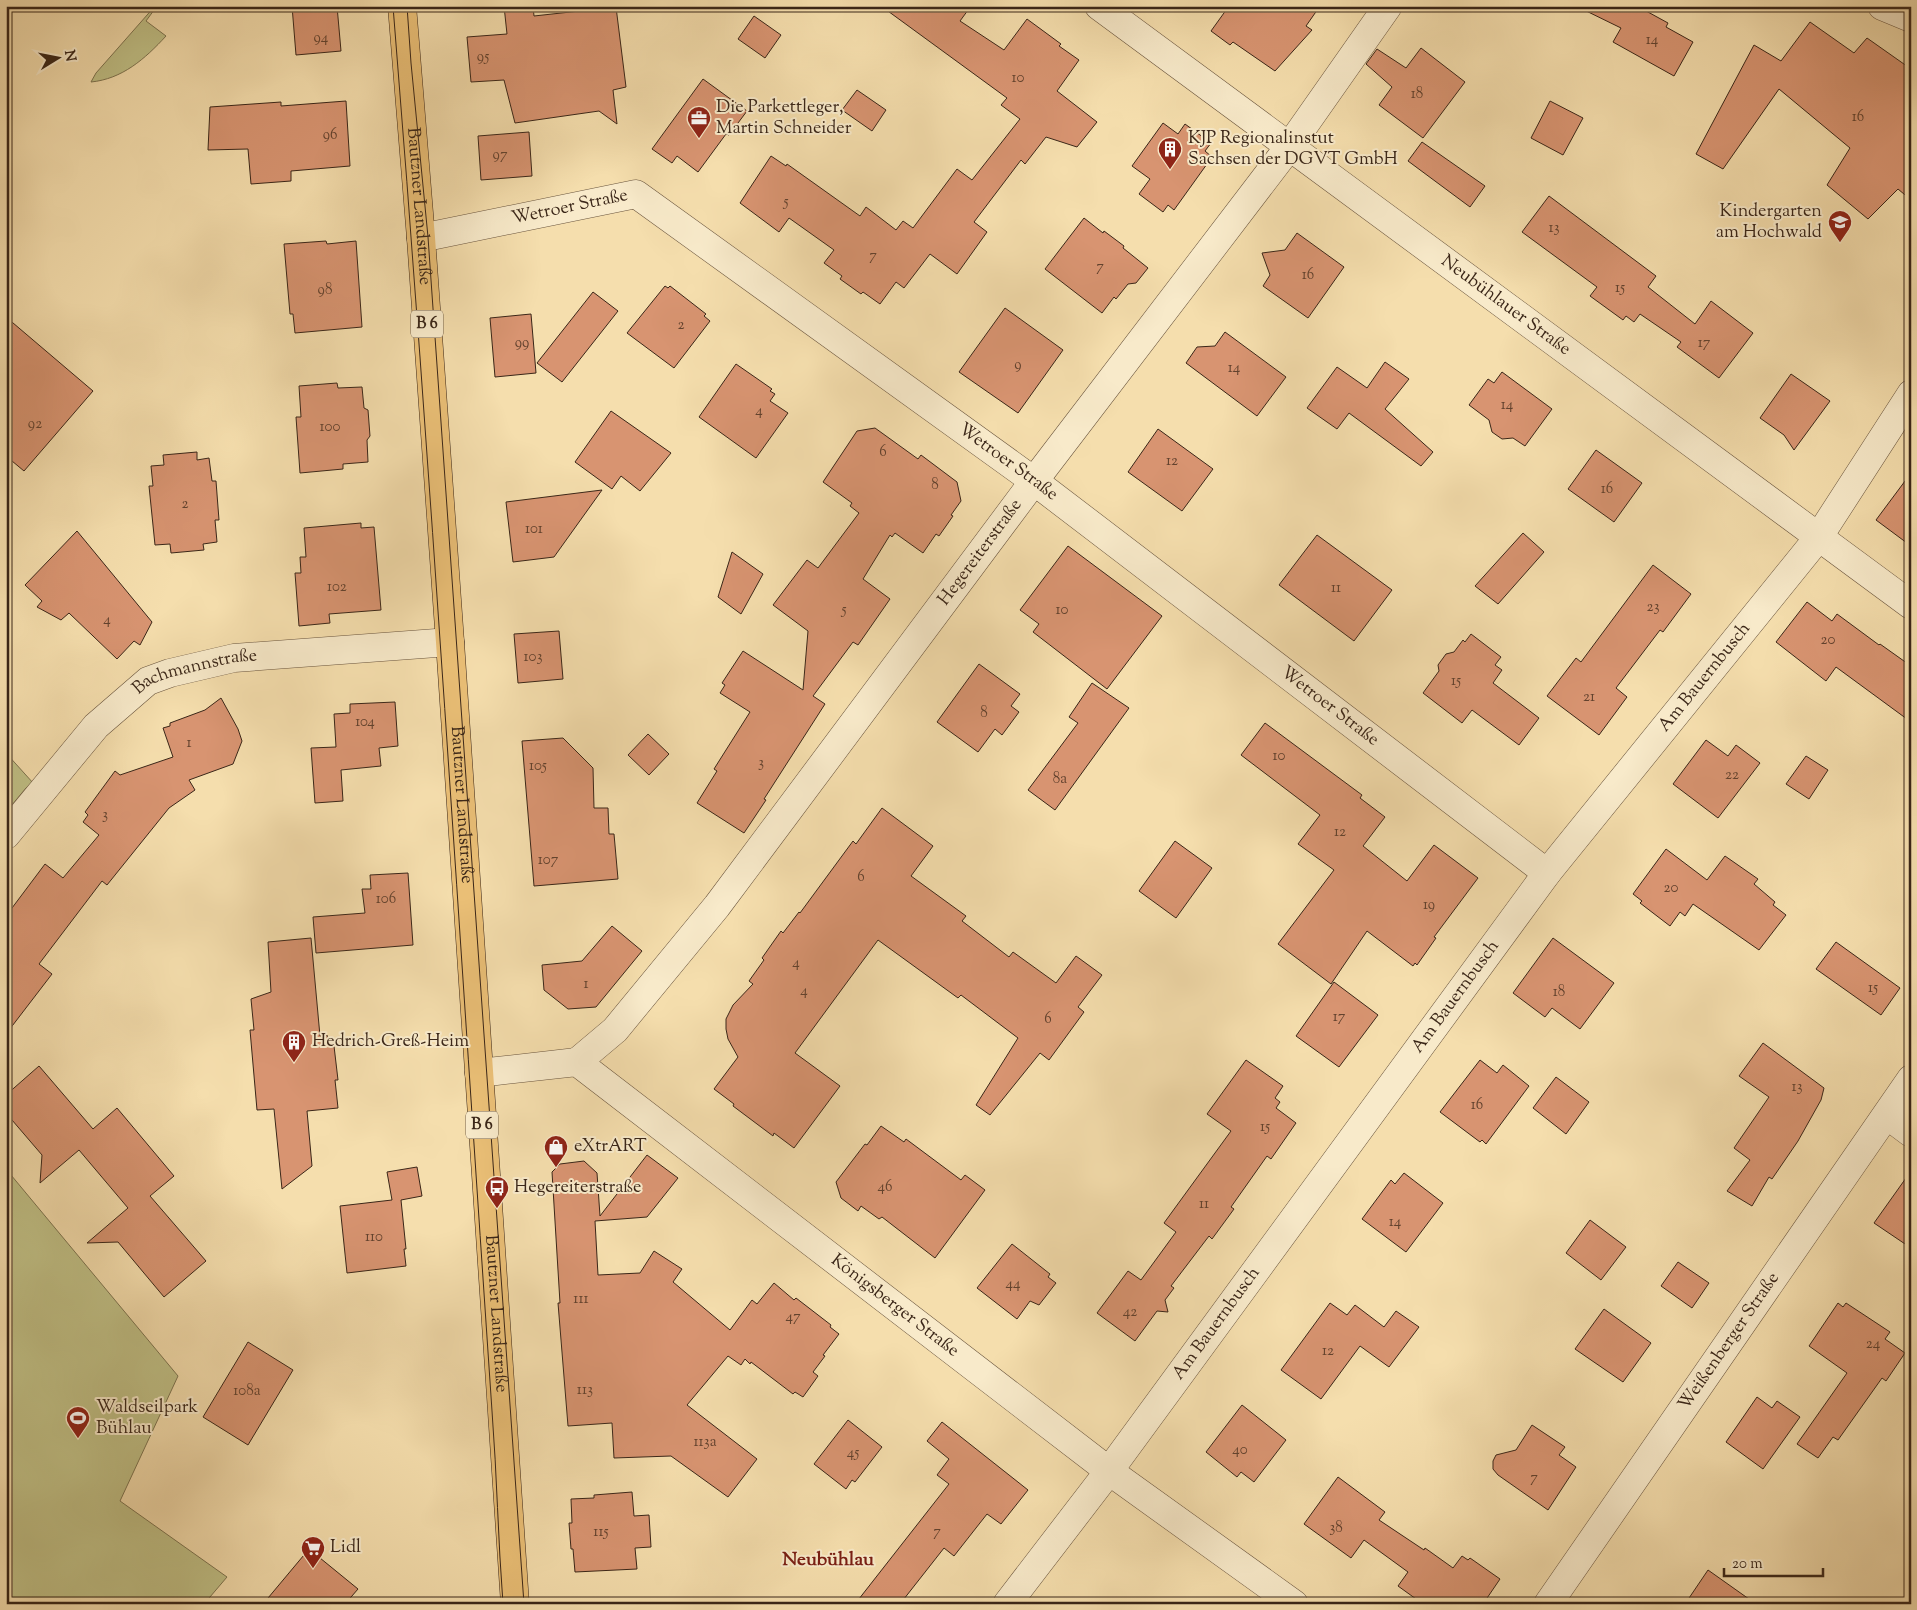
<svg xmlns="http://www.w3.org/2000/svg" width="1917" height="1610" viewBox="0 0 1917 1610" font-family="'Sorts Mill Goudy',serif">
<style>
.green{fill:#c0c086;stroke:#7d734f}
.building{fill:#d89471;stroke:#3a2618}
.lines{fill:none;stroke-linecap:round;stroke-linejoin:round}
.minor-casing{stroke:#69543d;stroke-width:29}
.primary-casing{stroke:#3a2618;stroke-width:29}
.minor{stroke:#f8eaca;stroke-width:28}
.primary{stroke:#eabf76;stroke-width:28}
.tram{stroke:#3a2618;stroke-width:1}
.labels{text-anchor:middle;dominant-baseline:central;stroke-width:4;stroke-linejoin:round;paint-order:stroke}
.number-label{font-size:15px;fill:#62422e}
.shield{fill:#f8eaca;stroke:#73614d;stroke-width:1}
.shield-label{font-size:16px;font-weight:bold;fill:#3a2618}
.poi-label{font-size:18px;fill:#3a2618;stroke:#f8eaca;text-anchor:start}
.street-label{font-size:18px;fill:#3a2618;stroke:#f8eaca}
.neighbourhood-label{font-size:19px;font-weight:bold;fill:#7a1f14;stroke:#f8eaca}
</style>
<rect width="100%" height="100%" fill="#f5dead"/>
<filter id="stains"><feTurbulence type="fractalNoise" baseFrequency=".004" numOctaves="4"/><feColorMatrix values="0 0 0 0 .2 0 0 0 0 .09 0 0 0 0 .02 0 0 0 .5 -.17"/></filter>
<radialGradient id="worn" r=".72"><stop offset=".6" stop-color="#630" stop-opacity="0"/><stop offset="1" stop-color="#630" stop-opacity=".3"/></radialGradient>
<!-- green -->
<path class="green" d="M155,6H157L146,21L166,36C145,59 122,79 91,82L96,73Z
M6,753L34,784L26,788L6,812Z
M6,1169L178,1376L120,1501L227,1577L204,1604H6Z"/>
<!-- building -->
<path class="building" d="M292,6H337L341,51L296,55Z
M504,6H533L534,16L616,7L626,87L613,90L617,124L599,111L515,123L504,80L471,82L467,37L507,34Z
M881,6H971L960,21L1004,50L1027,19L1061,44L1059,46L1079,60L1057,91L1097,122L1077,147L1046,137L1025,164L1021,160L974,222L987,232L957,274L930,254L904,288L896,282L880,304L863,292L861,294L840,279L842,276L824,263L834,250L789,218L779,232L740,203L771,156L786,166L787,164L860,216L866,207L896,230L903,221L913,228L957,169L972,180L1020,119L1001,105L1007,98Z
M1229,6H1320L1306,26L1312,30L1275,71L1233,42L1230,45L1211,31Z
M1576,6H1637L1668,23L1666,27L1693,42L1674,76L1613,42L1621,28Z
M754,16L781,35L765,58L738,39Z
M1810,22L1854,53L1867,38L1911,69V200L1898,189L1868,219L1827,185L1850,148L1779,89L1723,169L1696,154L1754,45L1781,61Z
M1421,48L1465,82L1423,138L1379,105L1392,87L1366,64L1377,49L1406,68Z
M703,79L747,111L729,135L726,134L698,172L677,156L672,163L652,149Z
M857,90L886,110L872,131L842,110Z
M346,101L350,166L291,171V181L251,184L248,149L208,150L210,107L281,102V106Z
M1550,101L1583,118L1563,155L1531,138Z
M1163,123L1178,134L1185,124L1211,143L1205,151L1212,157L1174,210L1168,205L1163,212L1139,194L1150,179L1132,166Z
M529,132L532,176L481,180L478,136Z
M1422,142L1485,186L1470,207L1408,161Z
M1549,196L1656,276L1648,287L1695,324L1711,301L1753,333L1719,378L1677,347L1681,342L1640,314L1634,322L1626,316L1623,320L1590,296L1597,287L1522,232Z
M1084,218L1103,233L1104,231L1124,246L1123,248L1148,268L1136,283L1128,284L1116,299L1114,297L1102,313L1045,269Z
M1297,233L1344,267L1308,318L1263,286L1270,275L1262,253L1285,250Z
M326,241L327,244L356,241L362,327L295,333L293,314H290L284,244Z
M665,286L668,288L670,286L706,314L704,316L710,321L674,368L627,333Z
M593,292L618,311L562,382L537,363Z
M1005,308L1063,350L1018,413L959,372Z
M531,314L536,373L495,377L490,318Z
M6,317L93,391L24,471L6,456Z
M1225,332L1286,377L1257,416L1186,363L1197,347L1215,346Z
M1385,362L1409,379L1385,409L1433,452L1421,466L1349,413L1337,429L1307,408L1337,367L1367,388Z
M736,364L772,389L770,391L775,394L770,401L788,413L756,458L699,417Z
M1502,372L1552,409L1525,446L1513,438L1502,439L1492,432L1489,420L1469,405L1488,379L1494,383Z
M1791,374L1830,401L1794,450L1784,435L1760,418Z
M337,383L338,388L362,387L364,408L368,410L370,436L367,440L368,462L343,464V469L300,473L296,417H301L299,386Z
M611,411L671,453L640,491L621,476L612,489L575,462Z
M875,428L918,459L921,455L957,482L961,501L951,515L953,516L939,536L936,534L923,553L895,533L892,537L890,535L863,579L890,599L858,645L853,642L813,696L825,704L764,799L766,800L744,833L697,803L717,771L714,769L750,712L720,693L725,685L722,683L743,651L803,690L808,631L773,605L807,560L818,568L859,513L850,506L852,503L823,482L857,431Z
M1158,429L1213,469L1182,511L1128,472Z
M1596,450L1642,483L1614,522L1568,489Z
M197,452V460L209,458L212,481H216L219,520H215L217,542L203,544L204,550L171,553L170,544L155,545L149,486H153L151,466L164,465L163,455Z
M1911,473V546L1876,520Z
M602,490L554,557L513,562L506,502Z
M361,523V528L374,527L381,610L329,614L330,623L299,626L295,573H301L300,557H306L304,528Z
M77,531L152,622L140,645L134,641L117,659L69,613L61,620L37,607L42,601L25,585Z
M1523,533L1544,552L1498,604L1475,586Z
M1317,535L1392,590L1354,641L1279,585Z
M1068,546L1162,616L1107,689L1033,632L1039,624L1020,610Z
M732,552L763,574L741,614L718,597Z
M1653,565L1691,594L1663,632L1660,630L1616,688L1627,697L1599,735L1547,696L1576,658L1581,662Z
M1807,602L1832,621L1837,614L1879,645L1880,644L1911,666V722L1836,667L1826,681L1776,642Z
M559,631L563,679L518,683L514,634Z
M1471,634L1501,657L1495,665L1502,670L1493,683L1539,718L1519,745L1472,710L1462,723L1423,693L1439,671L1438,665L1446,654L1454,652L1463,640L1465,642Z
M979,664L1020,694L1011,706L1019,712L1002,735L995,729L978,752L937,722Z
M1092,683L1129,708L1055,810L1028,790L1078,723L1069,717Z
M221,698L238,729L242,741L233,764L189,780L195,790L169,808L107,885L102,881L39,964L52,974L6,1034V916L45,864L63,878L99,835L83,822L88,815L85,812L115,771L120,775L173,757L163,728L170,726V723L205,710Z
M395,702L398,746L379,748L381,766L341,770L343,801L315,803L311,748L336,747L334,714L350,713V704Z
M1265,723L1362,795L1360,798L1385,817L1363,846L1407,881L1434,845L1478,878L1434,937L1436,938L1417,965L1415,963L1413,966L1367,931L1331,984L1278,944L1334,870L1298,844L1320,815L1241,755Z
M648,734L669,754L649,775L628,755Z
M563,738L593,768L594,808H608L609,834H614L618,879L534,886L522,741Z
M1706,740L1728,756L1736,745L1760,763L1718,818L1673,784Z
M1806,756L1828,770L1809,799L1786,784Z
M882,808L933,846L911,876L966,916L962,921L1009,957L1013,952L1056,983L1076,956L1102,975L1078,1007L1084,1012L1049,1060L1040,1053L990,1115L976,1105L1018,1038L961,995L958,998L878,940L795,1053L840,1086L794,1148L774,1133L773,1136L733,1106L734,1104L714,1089L738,1057L728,1039L726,1029V1019L733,1005L753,984L749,981L764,960L762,958L781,931L783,933L799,912L800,913L853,841L856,844Z
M1175,841L1212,868L1176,918L1139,891Z
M1666,849L1707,880L1725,856L1758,879L1754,884L1775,902L1773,905L1786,915L1759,950L1693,904L1685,916L1680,912L1670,926L1640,903L1642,901L1633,894Z
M408,873L413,945L316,953L313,917L365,913L362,889H371L370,875Z
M612,926L642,951L596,1007L568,1009L544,990L542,965L582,961Z
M311,938L320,1036L327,1035L329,1046H334L338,1080H335L338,1108L307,1111L312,1166L282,1189L274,1109L257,1110L250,1030H254L251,999L271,992L268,942Z
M1553,938L1614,983L1580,1029L1552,1008L1545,1017L1513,993Z
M1836,942L1900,988L1881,1015L1816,969Z
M1334,982L1378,1015L1339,1067L1296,1036Z
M1763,1043L1824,1088L1821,1100L1798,1141L1772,1179L1769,1177L1752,1206L1727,1191L1750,1160L1734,1148L1769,1097L1739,1076Z
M1246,1060L1283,1086L1275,1098L1280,1102L1276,1108L1296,1123L1271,1159L1267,1156L1231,1207L1234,1209L1212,1239L1209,1236L1171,1286L1174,1288L1165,1300L1168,1312L1157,1311L1135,1341L1097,1313L1128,1271L1141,1280L1176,1232L1164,1223L1231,1131L1207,1114Z
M1480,1060L1497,1073L1503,1065L1529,1086L1486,1144L1482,1140L1480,1142L1440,1112Z
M39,1066L93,1129L117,1108L174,1176L150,1196L206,1261L164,1297L118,1242L87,1243L128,1208L79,1150L40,1183L42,1155L6,1113V1095Z
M1556,1077L1589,1102L1566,1134L1533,1108Z
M881,1126L904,1142L906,1139L961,1180L965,1175L985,1190L935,1258L882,1217L879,1219L861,1206L858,1211L841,1198L836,1182L865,1144L867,1145Z
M647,1155L678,1178L647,1217L595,1221L598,1275L640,1273L654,1251L682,1269L673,1282L730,1330L752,1300L757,1304L774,1283L794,1300L796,1298L831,1325L830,1327L839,1334L823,1355L825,1356L813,1372L818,1376L803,1397L795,1392L793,1394L751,1362L750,1364L745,1359L741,1365L728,1356L687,1405L757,1459L728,1497L671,1456L614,1458L612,1423L568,1426L558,1303H560L552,1172L560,1164L584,1161L597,1173L600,1216Z
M417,1167L422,1196L401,1200L406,1249H404L406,1266L347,1273L340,1206L392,1200L387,1172Z
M1911,1171V1248L1874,1223Z
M1404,1173L1443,1203L1406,1252L1362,1219L1388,1184L1391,1180L1395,1184Z
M1590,1220L1626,1247L1601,1280L1566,1253Z
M1012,1244L1050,1274L1048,1277L1056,1283L1039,1305L1030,1301L1017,1319L977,1288Z
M1678,1262L1709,1283L1692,1308L1661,1286Z
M1330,1303L1347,1315L1355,1305L1384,1327L1396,1311L1419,1327L1389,1367L1360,1346L1321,1399L1281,1370Z
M1838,1303L1843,1307L1846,1303L1890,1332L1885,1339L1905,1353L1886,1381L1882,1378L1838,1440L1833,1437L1818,1458L1797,1444L1847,1373L1809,1346Z
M1604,1309L1651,1343L1623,1382L1575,1349Z
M248,1342L293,1370L248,1445L203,1417Z
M1757,1397L1772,1408L1777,1401L1800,1417L1763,1469L1726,1442Z
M1242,1405L1286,1440L1254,1482L1241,1472L1237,1477L1206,1452Z
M848,1420L882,1447L855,1482L852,1480L846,1489L814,1464Z
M942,1422L1028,1490L1001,1524L987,1514L954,1556L944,1548L900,1604H855L949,1484L937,1475L949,1459L927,1441Z
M1532,1425L1565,1447L1559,1455L1576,1467L1548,1510L1498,1475L1493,1469V1461L1496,1455L1516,1450Z
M1338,1477L1385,1512L1379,1520L1424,1550L1425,1548L1453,1568L1462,1556L1468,1560L1470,1558L1500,1579L1483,1604H1423L1398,1586L1408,1572L1364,1540L1351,1558L1304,1524Z
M632,1492L634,1516L649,1515L651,1547L635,1548L637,1569L575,1572L573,1549H571L569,1523H572L571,1499L594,1498V1495Z
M309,1549L358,1589L345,1604H263Z
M1708,1570L1756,1604H1685Z"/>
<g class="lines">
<!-- minor casing -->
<g class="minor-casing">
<g id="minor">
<path id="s1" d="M1099,6L1911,605"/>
<path d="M1882,6L1911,18"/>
<path id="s2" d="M421,238L636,194L1034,481L1547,873"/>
<path id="s3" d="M6,835L96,726L148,681L170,673L234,658L450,642"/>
<path id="s4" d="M577,1062L615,1030L717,906L1034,481L1289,147L1388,6"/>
<path id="s5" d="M479,1073L577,1062L1109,1471L1294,1604"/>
<path d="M1887,1115L1911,1133"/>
<path id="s6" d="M1007,1604L1109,1471L1547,873L1818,538L1911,394"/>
<path id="s7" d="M1548,1604L1911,1079"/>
</g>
</g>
<!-- primary casing -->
<g class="primary-casing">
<g id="primary">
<path id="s8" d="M402,6L421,238L450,642L515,1604"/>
</g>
</g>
<!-- minor -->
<use href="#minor" class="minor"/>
<!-- primary -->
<use href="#primary" class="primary"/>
<!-- tram -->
<path class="tram" d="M393,6C431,474 460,943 492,1411C497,1475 498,1540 503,1604
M407,6L411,63L428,237L524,1604"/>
</g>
<!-- icons -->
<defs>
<g id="office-pin" transform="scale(1.25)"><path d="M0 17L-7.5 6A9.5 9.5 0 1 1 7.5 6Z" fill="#8f2418" stroke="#f8eaca"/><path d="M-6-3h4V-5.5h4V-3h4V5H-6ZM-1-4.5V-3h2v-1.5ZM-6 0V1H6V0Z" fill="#fff"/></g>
<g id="building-pin" transform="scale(1.25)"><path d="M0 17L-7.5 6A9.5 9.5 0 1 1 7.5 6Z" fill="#8f2418" stroke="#f8eaca"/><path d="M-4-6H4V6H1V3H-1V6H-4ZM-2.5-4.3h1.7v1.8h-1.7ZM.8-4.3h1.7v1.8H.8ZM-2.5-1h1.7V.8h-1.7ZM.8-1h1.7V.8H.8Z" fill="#fff"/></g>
<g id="school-pin" transform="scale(1.25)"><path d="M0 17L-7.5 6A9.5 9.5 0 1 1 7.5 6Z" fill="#8f2418" stroke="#f8eaca"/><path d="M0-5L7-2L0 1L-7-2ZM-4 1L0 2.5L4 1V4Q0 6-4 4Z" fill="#fff"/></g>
<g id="shop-pin" transform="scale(1.25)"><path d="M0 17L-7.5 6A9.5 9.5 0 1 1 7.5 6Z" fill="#8f2418" stroke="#f8eaca"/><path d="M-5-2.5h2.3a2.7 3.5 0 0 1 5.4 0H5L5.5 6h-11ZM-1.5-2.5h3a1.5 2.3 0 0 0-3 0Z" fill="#fff"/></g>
<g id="bus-pin" transform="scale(1.25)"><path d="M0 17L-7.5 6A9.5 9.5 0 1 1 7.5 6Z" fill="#8f2418" stroke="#f8eaca"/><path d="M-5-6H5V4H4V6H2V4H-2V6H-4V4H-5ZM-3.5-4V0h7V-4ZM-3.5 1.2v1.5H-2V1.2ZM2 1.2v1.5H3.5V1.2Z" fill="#fff"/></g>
<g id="stadium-pin" transform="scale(1.25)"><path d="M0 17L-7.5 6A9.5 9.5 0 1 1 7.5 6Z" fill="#8f2418" stroke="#f8eaca"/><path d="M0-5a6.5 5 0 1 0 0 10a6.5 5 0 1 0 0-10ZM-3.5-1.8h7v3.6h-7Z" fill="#fff"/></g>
<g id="supermarket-pin" transform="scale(1.25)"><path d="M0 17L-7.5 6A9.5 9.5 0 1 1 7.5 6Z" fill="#8f2418" stroke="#f8eaca"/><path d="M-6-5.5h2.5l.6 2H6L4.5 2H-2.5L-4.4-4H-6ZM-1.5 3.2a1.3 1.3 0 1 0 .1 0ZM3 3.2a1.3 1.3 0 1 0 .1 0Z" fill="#fff"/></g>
</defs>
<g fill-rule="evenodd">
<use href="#office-pin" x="699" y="118"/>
<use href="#building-pin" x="1170" y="149"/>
<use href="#school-pin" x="1840" y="222"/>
<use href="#building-pin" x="294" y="1042"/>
<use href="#shop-pin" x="556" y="1147"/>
<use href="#bus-pin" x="497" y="1188"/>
<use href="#stadium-pin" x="78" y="1418"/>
<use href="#supermarket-pin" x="313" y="1548"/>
</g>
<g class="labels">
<!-- number labels -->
<g class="number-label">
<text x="321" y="38">94</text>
<text x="1652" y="40">14</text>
<text x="483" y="57">95</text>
<text x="1018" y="78">10</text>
<text x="1417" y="94">18</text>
<text x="1858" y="117">16</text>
<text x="330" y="135">96</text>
<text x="500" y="155">97</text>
<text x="786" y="202">5</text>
<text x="1554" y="228">13</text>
<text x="873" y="256">7</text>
<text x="1100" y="267">7</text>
<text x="1308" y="275">16</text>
<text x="1620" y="288">15</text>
<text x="325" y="290">98</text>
<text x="681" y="325">2</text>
<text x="522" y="343">99</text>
<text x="1704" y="343">17</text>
<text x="1018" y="365">9</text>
<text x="1234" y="368">14</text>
<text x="1507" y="405">14</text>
<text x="759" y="411">4</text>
<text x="35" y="424">92</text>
<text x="330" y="427">100</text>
<text x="883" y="452">6</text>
<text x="1172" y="461">12</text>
<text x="935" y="485">8</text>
<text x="1607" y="489">16</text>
<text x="185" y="504">2</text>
<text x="534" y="529">101</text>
<text x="337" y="587">102</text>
<text x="1336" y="588">11</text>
<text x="1653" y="607">23</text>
<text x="844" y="610">5</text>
<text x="1062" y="610">10</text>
<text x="107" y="620">4</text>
<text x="1828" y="640">20</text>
<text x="533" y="657">103</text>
<text x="1456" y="681">15</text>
<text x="1589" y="697">21</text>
<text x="984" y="713">8</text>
<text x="365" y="722">104</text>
<text x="189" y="743">1</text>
<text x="1279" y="756">10</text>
<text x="761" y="763">3</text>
<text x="538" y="766">105</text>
<text x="1732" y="775">22</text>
<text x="1060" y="779">8a</text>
<text x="105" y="815">3</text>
<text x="1340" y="832">12</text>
<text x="548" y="860">107</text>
<text x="861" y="877">6</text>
<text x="1671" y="888">20</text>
<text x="386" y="899">106</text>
<text x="1429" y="905">19</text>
<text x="796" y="963">4</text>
<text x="586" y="984">1</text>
<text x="1873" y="988">15</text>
<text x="804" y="991">4</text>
<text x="1559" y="992">18</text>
<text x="1339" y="1017">17</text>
<text x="1048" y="1019">6</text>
<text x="1797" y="1087">13</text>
<text x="1477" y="1105">16</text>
<text x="1265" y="1127">15</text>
<text x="885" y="1187">46</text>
<text x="1204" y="1204">11</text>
<text x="1395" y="1222">14</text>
<text x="374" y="1237">110</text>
<text x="1013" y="1284">44</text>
<text x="581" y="1299">111</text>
<text x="1130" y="1312">42</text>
<text x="793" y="1317">47</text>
<text x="1873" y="1344">24</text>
<text x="1328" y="1351">12</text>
<text x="585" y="1390">113</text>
<text x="247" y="1391">108a</text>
<text x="705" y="1442">113a</text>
<text x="1240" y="1450">40</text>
<text x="853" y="1453">45</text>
<text x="1534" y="1478">7</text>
<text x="1336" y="1528">38</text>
<text x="601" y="1532">115</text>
<text x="937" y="1532">7</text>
</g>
<!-- shield labels -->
<g class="shield">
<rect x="411" y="310.5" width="32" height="27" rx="4"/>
<rect x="466" y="1111.5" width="32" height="27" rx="4"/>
</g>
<g class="shield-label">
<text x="427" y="324">B 6</text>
<text x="482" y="1125">B 6</text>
</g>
<!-- poi labels -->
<g class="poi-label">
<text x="716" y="108">Die Parkettleger,<tspan x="716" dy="21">Martin Schneider</tspan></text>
<text x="1188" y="139">KJP Regionalinstut<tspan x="1188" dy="21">Sachsen der DGVT GmbH</tspan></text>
<text x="1822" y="212" text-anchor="end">Kindergarten<tspan x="1822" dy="21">am Hochwald</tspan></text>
<text x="312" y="1042">Hedrich-Greß-Heim</text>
<text x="574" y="1147">eXtrART</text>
<text x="514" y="1188">Hegereiterstraße</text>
<text x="96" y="1408">Waldseilpark<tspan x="96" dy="21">Bühlau</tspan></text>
<text x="330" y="1548">Lidl</text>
</g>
<!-- street labels -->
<g class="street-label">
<text stroke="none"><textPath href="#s8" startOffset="201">Bautzner Landstraße</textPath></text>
<text stroke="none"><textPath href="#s2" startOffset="152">Wetroer Straße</textPath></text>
<text stroke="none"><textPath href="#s1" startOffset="505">Neubühlauer Straße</textPath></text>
<text stroke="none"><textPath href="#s2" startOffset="678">Wetroer Straße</textPath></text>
<text stroke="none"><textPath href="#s4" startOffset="651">Hegereiterstraße</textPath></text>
<text stroke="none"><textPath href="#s3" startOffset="258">Bachmannstraße</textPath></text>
<text stroke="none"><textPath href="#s6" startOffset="1160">Am Bauernbusch</textPath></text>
<text stroke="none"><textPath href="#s2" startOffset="1082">Wetroer Straße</textPath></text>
<text stroke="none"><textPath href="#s8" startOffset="801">Bautzner Landstraße</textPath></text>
<text stroke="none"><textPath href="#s6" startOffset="755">Am Bauernbusch</textPath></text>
<text stroke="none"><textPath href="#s5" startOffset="499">Königsberger Straße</textPath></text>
<text stroke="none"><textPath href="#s8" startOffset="1311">Bautzner Landstraße</textPath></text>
<text stroke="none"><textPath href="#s6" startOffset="350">Am Bauernbusch</textPath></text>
<text stroke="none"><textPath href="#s7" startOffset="319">Weißenberger Straße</textPath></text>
</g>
<!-- neighbourhood labels -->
<g class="neighbourhood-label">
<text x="828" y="1560">Neubühlau</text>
</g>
</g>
<!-- margin -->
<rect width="1917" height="1610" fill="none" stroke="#f5dead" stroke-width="25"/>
<rect x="8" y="8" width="1902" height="1595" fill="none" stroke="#3a2618" stroke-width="2.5"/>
<rect x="12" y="12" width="1892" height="1585" fill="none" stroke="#3a2618"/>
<!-- north arrow -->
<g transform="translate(58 58) rotate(80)" stroke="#f8eaca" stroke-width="4" paint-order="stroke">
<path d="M0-4L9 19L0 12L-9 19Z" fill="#3a2618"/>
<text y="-8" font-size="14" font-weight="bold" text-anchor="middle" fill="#3a2618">N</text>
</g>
<!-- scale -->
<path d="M1724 1568v8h99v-8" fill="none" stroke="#3a2618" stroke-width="2.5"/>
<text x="1732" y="1568" font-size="15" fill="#3a2618" stroke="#f8eaca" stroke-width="4" paint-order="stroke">20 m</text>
<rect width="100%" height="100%" filter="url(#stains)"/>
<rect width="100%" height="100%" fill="url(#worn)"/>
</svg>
